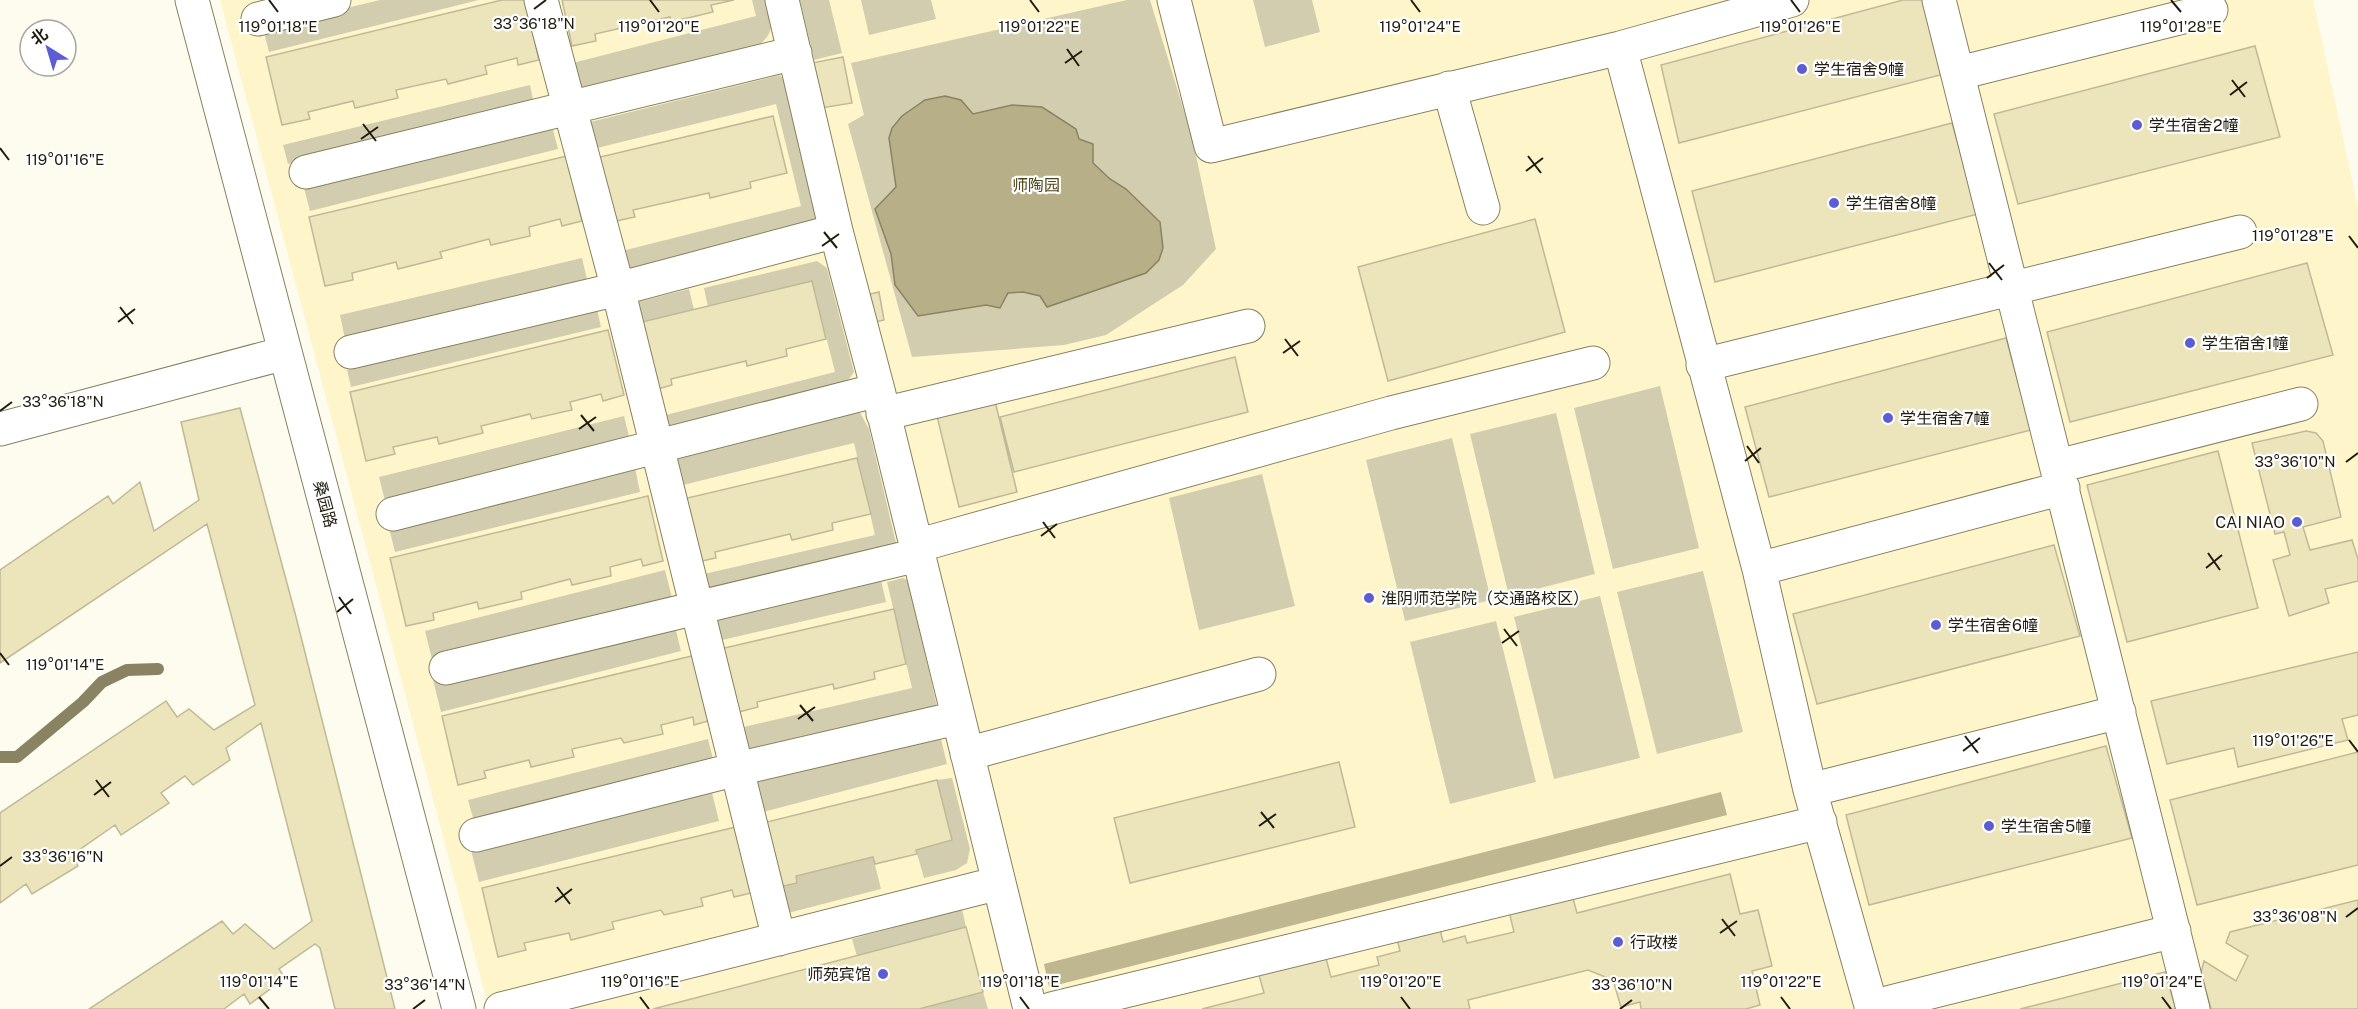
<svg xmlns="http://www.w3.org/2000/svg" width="2358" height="1009" viewBox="0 0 2358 1009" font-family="'Public Sans','Noto Sans SC',sans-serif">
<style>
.built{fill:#fef6ca}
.green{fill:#d3cdaf}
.forest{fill:#beb78f}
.water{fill:#b7af87;stroke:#8a8363;stroke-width:1.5}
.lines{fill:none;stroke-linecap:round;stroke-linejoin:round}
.stream{stroke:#8a8363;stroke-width:12}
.building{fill:#ece4bb;stroke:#c0b997;stroke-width:1.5}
.minor-casing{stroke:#878161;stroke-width:35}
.minor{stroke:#fff;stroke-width:33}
.ticks{fill:none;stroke:#201d10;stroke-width:2}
.poi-dot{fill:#5c5cd4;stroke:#fff;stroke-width:2}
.labels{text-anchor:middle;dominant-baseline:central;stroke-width:4.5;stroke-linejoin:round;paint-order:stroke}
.poi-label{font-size:16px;fill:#201d10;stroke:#fff;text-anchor:start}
.park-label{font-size:16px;fill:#4e4514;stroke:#fff}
.street-label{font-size:16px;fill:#201d10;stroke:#fff}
.ticks-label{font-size:15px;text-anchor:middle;fill:#201d10;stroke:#fff;stroke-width:4.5;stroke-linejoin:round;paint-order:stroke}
</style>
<rect width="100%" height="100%" fill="#fefcee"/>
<!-- built -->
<path class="built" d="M220,0H2313L2358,207V1009H489Z"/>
<!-- green -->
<path class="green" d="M380,0H479L269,52L263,28Z
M752,0H768C772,17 776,32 760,44L572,93L565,65L756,16Z
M800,0H829L842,53L814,60Z
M861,0H931L936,19L869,35Z
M1127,0H1150L1192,137L1216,249L1183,285L1106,335L1064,345L912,357L848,124L864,115L851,63Z
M1253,0H1312L1320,32L1265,47Z
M780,75L788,85L818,212L814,222L624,275L618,252L801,206L776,104L597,148L590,122Z
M530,85L534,104L288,164L283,145Z
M551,122L558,149L310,211L303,184Z
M582,258L589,288L346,344L340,315Z
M817,261L827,268L854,372L849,379L839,385L665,429L662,416L835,372L812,281L708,307L704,288Z
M689,289L694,310L642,322L638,302Z
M597,309L601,327L351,387L347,370Z
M1660,386L1699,548L1613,569L1574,408Z
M858,409L869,429L897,547L709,596L704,574L875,535L854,443L679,486L672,455Z
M1556,413L1595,574L1509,596L1470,434Z
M624,416L631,445L386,505L379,477Z
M1452,438L1491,600L1405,621L1366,460Z
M634,463L640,492L395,552L388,524Z
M1262,474L1295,606L1199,630L1169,498Z
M665,570L673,602L433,663L425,631Z
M1703,571L1743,732L1657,754L1617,592Z
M903,578L909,581L937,707L742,762L735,729L912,688L887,582Z
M881,580L886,602L718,641L713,620Z
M1600,596L1640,758L1554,779L1514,617Z
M673,618L681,651L441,712L433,680Z
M1496,621L1536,782L1450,804L1410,642Z
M939,731L947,764L755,814L746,780Z
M708,739L716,771L477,832L468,800Z
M952,778L970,849L967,863L956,870L924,878L916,850L952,840L937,780Z
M711,789L719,821L479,882L471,850Z
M873,857L881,889L788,913L774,888L797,883L796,876Z
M962,909L966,927L857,956L852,939Z
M983,992L988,1009H919Z"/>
<!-- forest -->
<path class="forest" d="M1721,792L1727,815L1049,987L1044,964Z"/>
<!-- water -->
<path class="water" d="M945,96L961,100L973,114L1012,105L1042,107L1076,129L1079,139L1093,144V163L1110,179L1126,189L1160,222L1163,248L1159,260L1146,273L1047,307L1040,296L1023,292L1008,293L1000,308L986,305L918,316L895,285L891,254L875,209L896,187L889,138L892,128L902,116L925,100Z"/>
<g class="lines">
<!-- stream -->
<path class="stream" d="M0,757H17L83,702L102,682L127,670L158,669"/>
</g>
<!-- building -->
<path class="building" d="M502,0H525L539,60L518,65L517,58L485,66L487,74L448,84L446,79L396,90L398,98L355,108L353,101L308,112L310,119L282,125L266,57Z
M562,0H734L711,5L713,12L671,22L670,17L595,34L596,41L572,46Z
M1903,0H1923L1944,74L1679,143L1661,65Z
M2255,46L2280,137L2018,204L1994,114Z
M843,57L852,103L821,108L812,63Z
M773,116L787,173L750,182L751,188L710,198L709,193L633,210L635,217L611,222L596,158Z
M1952,123L1978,214L1715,282L1692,191Z
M567,156L582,221L562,226L560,219L529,227L530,236L491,245L489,239L440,252L442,258L398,269L396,262L352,273L353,280L325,286L309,217Z
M1535,219L1565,332L1388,381L1358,267Z
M2307,263L2333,355L2070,422L2047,332Z
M812,281L826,339L786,349L787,356L747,366L746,361L671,379L672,385L647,392L642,322Z
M879,292L884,320L871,323L866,295Z
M608,330L624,395L603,401L601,394L570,402L572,410L532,419L530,414L481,426L483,433L439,444L437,437L393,447L395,454L366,461L350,392Z
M2006,338L2031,430L1769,497L1745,407Z
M1235,357L1248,412L1014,472L1000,417Z
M995,401L1017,492L959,507L937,416Z
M240,408L295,613L395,1009H335L320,948L315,944L279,969L285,978L250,1004L244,994L224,1009H89L222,921L233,934L245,924L274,949L312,921L261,723L226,748L230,760L193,785L185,776L161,793L169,803L121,835L115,825L72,855L78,866L32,894L26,884L0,903V813L166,701L177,717L189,709L214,730L255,705L207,524L0,663V570L108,496L113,504L140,482L154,531L199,500L181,422Z
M2306,431L2316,433L2323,441L2341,517L2303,527L2310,550L2352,540L2358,559V581L2325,589L2329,603L2289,616L2273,560L2290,555L2284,532L2275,534L2252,443Z
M2218,451L2258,608L2127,642L2087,485Z
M857,458L871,514L832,523L833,530L792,540L790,534L715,552L716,558L693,563L679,500Z
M648,496L663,561L643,566L641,559L610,567L611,576L572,585L570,579L521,592L522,599L479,609L477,602L433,613L434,620L406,626L390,558Z
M2054,545L2080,636L1817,704L1793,614Z
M894,609L906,664L874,672L875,679L834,689L833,684L757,702L758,707L735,713L720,649Z
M2358,652V715L2342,719L2348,740L2238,767L2234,748L2167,764L2151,701Z
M700,654L715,719L694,725L693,717L661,725L663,734L624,743L621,738L572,749L574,757L531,767L529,760L484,771L486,778L458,785L442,716Z
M2106,746L2132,838L1869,905L1846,815Z
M2358,752V865L2197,905L2170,800Z
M1339,762L1355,827L1130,883L1114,818Z
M937,780L952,840L916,850L917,854L875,864L873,857L796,876L797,883L774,888L759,824Z
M740,826L755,892L734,897L732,890L701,898L703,906L664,915L661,910L612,922L614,929L571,940L569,933L524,943L526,950L498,957L482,888Z
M1730,874L1740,914L1758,910L1772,966L1752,971L1760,1005L1746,1009H1641L1640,1002L1621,1007L1613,980L1588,970L1468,1000L1470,1009H1202L1264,993L1256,964L1323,947L1331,977L1379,965L1377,957L1400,951L1394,927L1437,916L1443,942L1465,936L1467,943L1514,932L1507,903L1570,887L1577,913Z
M2358,900V1009H2211L2201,973L2204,961L2236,981L2248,956L2226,943L2230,932Z
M966,927L983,992L919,1009H653Z
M2165,972L2176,1009H2020Z"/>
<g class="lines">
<!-- minor casing -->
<g class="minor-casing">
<path id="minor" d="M192,0L459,1009
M541,0L618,289L779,939
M782,0L836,231L878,390L1030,1009
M1174,0L1211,146L1620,48L1792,0
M1939,0L2193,1009
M258,19L334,0
M1620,48L1759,569L1810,790L1872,1009
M1959,73L2211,10
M1449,88L1483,208
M306,172L795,53
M351,352L618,289L836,231
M1703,365L2240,232
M883,414L1248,326
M0,429L285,353
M2058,466L2301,404
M393,514L878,390
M916,546L1391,413L1593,363
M1759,569L2063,488
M446,668L918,555
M967,754L1259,674
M1810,790L2119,712
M476,835L737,769L957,718
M1871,1007L2174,931
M501,1009L999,883
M1051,1009L1820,822"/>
</g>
<!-- minor -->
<use href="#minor" class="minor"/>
</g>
<!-- ticks -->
<path class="ticks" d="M269,0L278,12M650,0L659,12M1030,0L1039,12M1411,0L1420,12M1791,0L1800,12M2171,0L2181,12M534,9L546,0M1067,49L1079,66M1065,63L1082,51M2232,80L2245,97M2230,95L2247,82M363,124L376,141M361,139L378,127M0,148L9,160M1528,156L1541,173M1526,171L1543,158M824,232L837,248M2349,236L2358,248M822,246L839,234M1989,263L2002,280M1987,278L2004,265M120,307L133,324M118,322L135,309M1285,339L1298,356M1283,353L1300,341M0,411L12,402M581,415L594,431M579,429L596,417M1747,446L1759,463M1745,461L1761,448M2346,462L2358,453M1043,522L1055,538M1041,536L1057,524M2208,553L2220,570M2206,568L2222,555M339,597L351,614M337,612L353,599M1504,629L1517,646M1502,643L1519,631M0,653L9,665M800,705L813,721M798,719L815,707M1965,736L1978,753M2349,740L2358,752M1963,751L1980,738M96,780L109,797M94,795L111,782M1261,812L1274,828M1259,826L1276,814M0,866L12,857M557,887L570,904M555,902L572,889M2346,917L2358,908M1722,919L1735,936M1720,933L1737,921M259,997L269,1009M640,997L649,1009M1020,997L1029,1009M1401,997L1410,1009M1781,997L1790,1009M2162,997L2171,1009M413,1009L425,1000M1620,1009L1632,1000"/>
<!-- markers -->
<g class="poi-dot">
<circle cx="1802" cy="69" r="6"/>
<circle cx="2137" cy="125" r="6"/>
<circle cx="1834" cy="203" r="6"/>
<circle cx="2190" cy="343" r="6"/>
<circle cx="1888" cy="418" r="6"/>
<circle cx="2297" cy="522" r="6"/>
<circle cx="1369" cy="598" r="6"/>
<circle cx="1936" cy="625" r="6"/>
<circle cx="1989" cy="826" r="6"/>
<circle cx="1618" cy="942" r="6"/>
<circle cx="883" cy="974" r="6"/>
</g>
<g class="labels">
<!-- poi labels -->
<g class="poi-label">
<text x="1814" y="69">学生宿舍9幢</text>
<text x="2149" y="125">学生宿舍2幢</text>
<text x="1846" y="203">学生宿舍8幢</text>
<text x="2202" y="343">学生宿舍1幢</text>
<text x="1900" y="418">学生宿舍7幢</text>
<text x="2285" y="522" text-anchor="end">CAI NIAO</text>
<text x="1381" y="598">淮阴师范学院（交通路校区）</text>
<text x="1948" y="625">学生宿舍6幢</text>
<text x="2001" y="826">学生宿舍5幢</text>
<text x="1630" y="942">行政楼</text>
<text x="871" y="974" text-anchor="end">师苑宾馆</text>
</g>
<!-- park labels -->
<g class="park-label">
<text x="1036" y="185">师陶园</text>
</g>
<!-- street labels -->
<g class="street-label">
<text transform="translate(325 504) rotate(75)">桑园路</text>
</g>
</g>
<g class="ticks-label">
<text x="534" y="29">33°36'18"N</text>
<text x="278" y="32">119°01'18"E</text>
<text x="659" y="32">119°01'20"E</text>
<text x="1039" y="32">119°01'22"E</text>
<text x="1420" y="32">119°01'24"E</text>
<text x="1800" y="32">119°01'26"E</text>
<text x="2181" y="32">119°01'28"E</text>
<text x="65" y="165">119°01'16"E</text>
<text x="2293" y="241">119°01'28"E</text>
<text x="63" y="407">33°36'18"N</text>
<text x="2295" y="467">33°36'10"N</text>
<text x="65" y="670">119°01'14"E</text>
<text x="2293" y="746">119°01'26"E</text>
<text x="63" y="862">33°36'16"N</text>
<text x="2295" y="922">33°36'08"N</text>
<text x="259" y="987">119°01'14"E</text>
<text x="640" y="987">119°01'16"E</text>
<text x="1020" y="987">119°01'18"E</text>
<text x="1401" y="987">119°01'20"E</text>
<text x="1781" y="987">119°01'22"E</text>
<text x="2162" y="987">119°01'24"E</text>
<text x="425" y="990">33°36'14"N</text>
<text x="1632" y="990">33°36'10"N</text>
</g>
<!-- north arrow -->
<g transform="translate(48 48) rotate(323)"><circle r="28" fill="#ffffff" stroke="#a6a59f" stroke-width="1.5"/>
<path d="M0-4.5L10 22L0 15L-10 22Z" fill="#5c5cd4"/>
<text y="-9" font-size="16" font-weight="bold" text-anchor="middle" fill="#201d10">北</text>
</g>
</svg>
